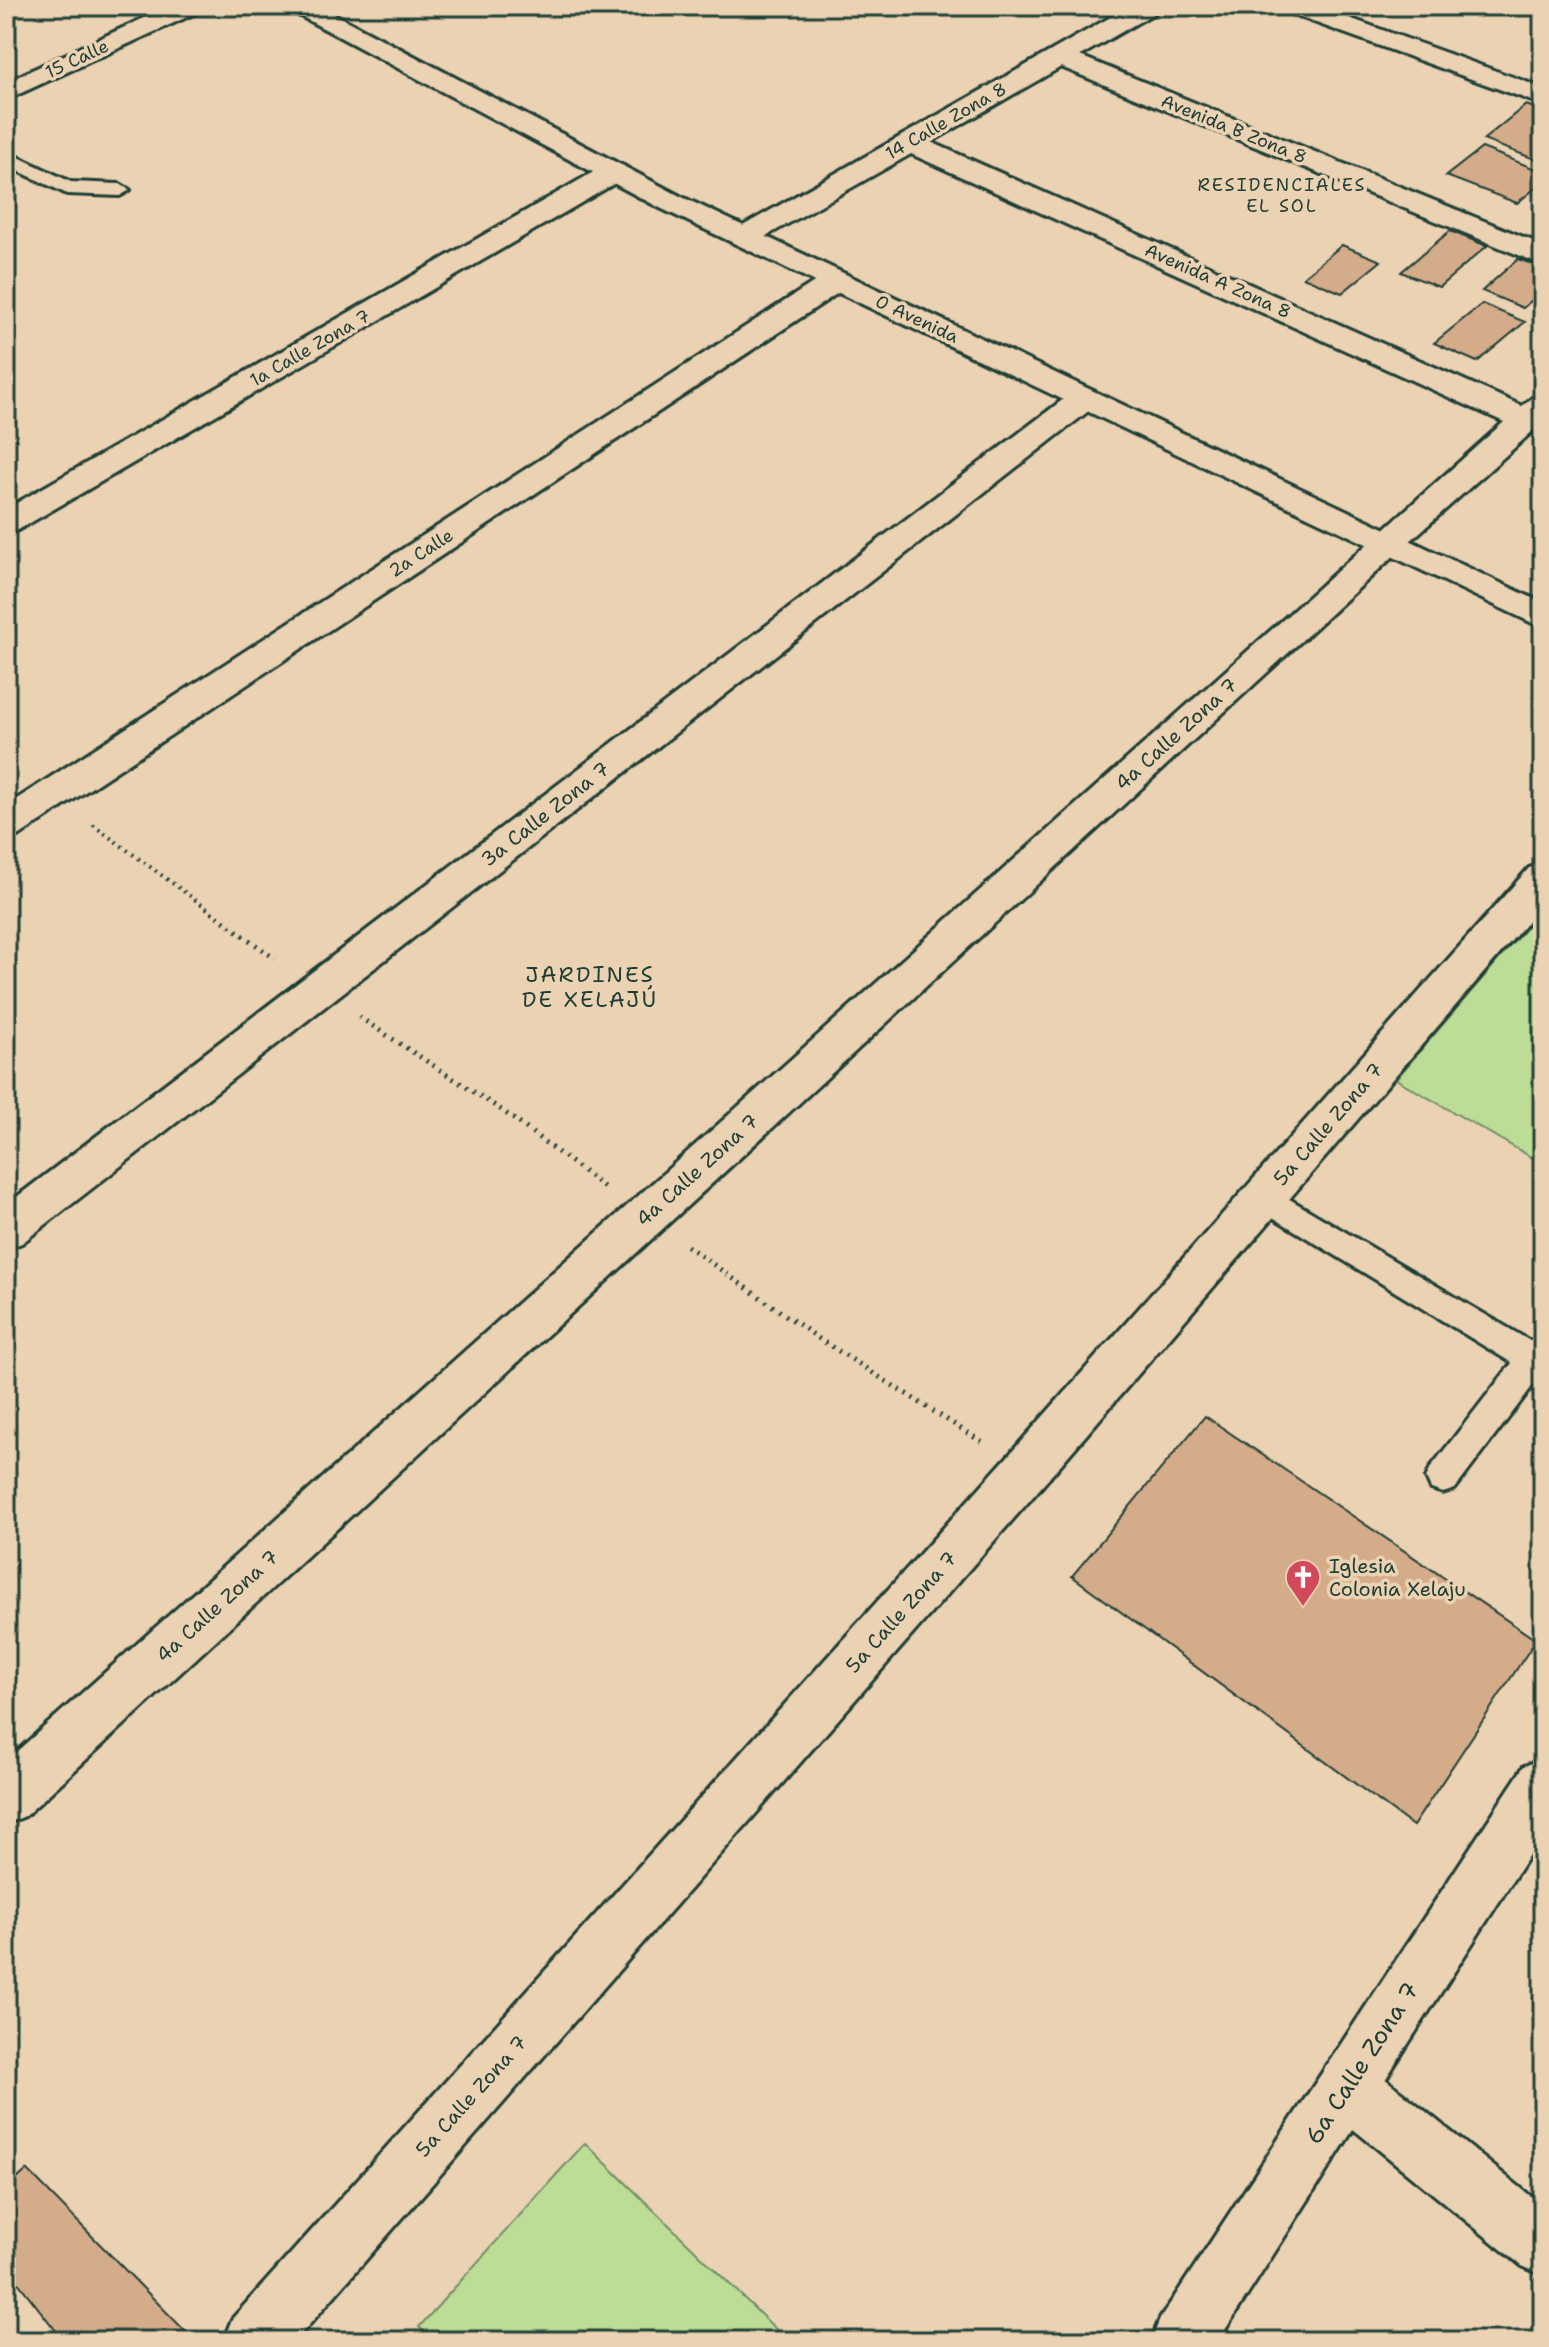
<svg xmlns="http://www.w3.org/2000/svg" width="1549" height="2347" viewBox="0 0 1549 2347" font-family="'Shantell Sans',sans-serif">
<style>
.green{fill:#bddd96;stroke:#6e8d65;stroke-width:2}
.building{fill:#d5ac8a;stroke:#1f3d34;stroke-width:2}
.lines{fill:none;stroke-linecap:round;stroke-linejoin:round}
.service-casing{stroke:#1f3d34;stroke-width:6}
.minor-casing{stroke:#1f3d34;stroke-width:6}
.tertiary-casing{stroke:#1f3d34;stroke-width:6}
.path-far1{stroke:#1f3d34;stroke-width:4;stroke-dasharray:2 5;stroke-linecap:butt}
.path{stroke:#1f3d34;stroke-width:5;stroke-dasharray:2 6;stroke-linecap:butt}
.service{fill:#ebd2b3;fill-rule:evenodd}
.minor{fill:#ebd2b3;fill-rule:evenodd}
.tertiary{fill:#ebd2b3;fill-rule:evenodd}
.labels{text-anchor:middle;dominant-baseline:central;stroke-width:7;stroke-linejoin:round;paint-order:stroke}
.far-street-label{font-size:18px;fill:#1f3d34;stroke:#ebd2b3}
.far-neighbourhood-label{font-size:18px;letter-spacing:2px;fill:#1f3d34;stroke:#ebd2b3}
.street-label{font-size:20px;fill:#1f3d34;stroke:#ebd2b3}
.poi-label{font-size:20px;fill:#1f3d34;stroke:#ebd2b3;text-anchor:start}
.neighbourhood-label{font-size:22px;letter-spacing:2px;fill:#1f3d34;stroke:#ebd2b3}
.near-street-label{font-size:24px;fill:#1f3d34;stroke:#ebd2b3}
</style>
<rect width="100%" height="100%" fill="#ebd2b3"/>
<filter id="ink" filterUnits="userSpaceOnUse"><feTurbulence type="fractalNoise" baseFrequency=".0125" numOctaves="2"/><feDisplacementMap in="SourceGraphic" scale="16" xChannelSelector="R" yChannelSelector="G"/><feConvolveMatrix kernelMatrix="1 2 1 2 8 2 1 2 1" color-interpolation-filters="sRGB"/></filter>
<g filter="url(#ink)">
<!-- green -->
<path class="green" d="M1543,908V1164L1396,1079Z
M585,2143L788,2341H434L419,2327Z"/>
<!-- building -->
<path class="building" d="M1526,105L1543,111V162L1483,140Z
M1482,148L1543,172V182L1517,203L1446,176Z
M1450,231L1487,246L1439,287L1401,272Z
M1342,245L1381,261L1342,293L1303,277Z
M1518,259L1543,268V290L1523,308L1482,291Z
M1482,304L1525,322L1477,362L1434,343Z
M1205,1416L1536,1640L1413,1826L1072,1576Z
M27,2170L195,2341H64L6,2267V2189Z"/>
<g class="lines">
<!-- service casing -->
<g class="service-casing">
<path id="service" d="M6,151L71,182L120,184L130,190L120,196L67,194L6,165Z
M1264,1184L1530,1341L1543,1334V1372L1455,1489L1443,1493L1431,1489L1426,1478L1431,1467L1512,1363L1253,1205L1249,1196L1253,1187Z"/>
</g>
<!-- minor casing -->
<g class="minor-casing">
<path id="minor" d="M170,6H204L200,11L6,100V82Z
M1130,6H1162L1158,11L1080,56L1543,245V265L1061,67L931,142L1522,406L1532,398L1543,395V422L1399,551L25,1816L6,1824V1761L1504,422L911,154L754,243L744,246L734,243L729,237L734,231Z
M1279,6H1316L1543,88V105L1283,11Z
M614,163L624,166L628,172L624,178L18,530L6,534V509L604,166Z
M836,272L847,275L851,281L847,287L20,835L6,839V806L825,275Z
M1084,389L1095,392L1100,399L1095,406L22,1243L6,1249V1205L1073,392Z
M1543,864V904L1043,1485L295,2341H223L232,2319L1009,1455L1529,868Z
M1347,2057L1368,2065L1543,2206V2275L1522,2266L1326,2107L1318,2086L1326,2065Z"/>
</g>
<!-- tertiary casing -->
<g class="tertiary-casing">
<path id="tertiary" d="M287,6H319L680,196L1543,603V628L660,208L291,11Z
M1543,1759V1833L1218,2341H1151L1160,2319L1524,1766Z"/>
</g>
<!-- path-far1 -->
<path class="path-far1" d="M93,825L220,918"/>
<!-- path -->
<path class="path" d="M217,916L275,959
M359,1017L503,1111L604,1187
M687,1246L818,1338L982,1442"/>
<!-- service -->
<use href="#service" class="service"/>
<!-- minor -->
<use href="#minor" class="minor"/>
<!-- tertiary -->
<use href="#tertiary" class="tertiary"/>
</g>
</g>
<!-- icons -->
<defs>
<g id="church-pin" transform="scale(1.8)"><path d="M0 17L-7.5 6A9.5 9.5 0 1 1 7.5 6Z" fill="#d1495b" stroke="#ebd2b3"/><path d="M-1.2-6h2.4v3.5h3.3v2.4h-3.3V6h-2.4V-.1h-3.3v-2.4h3.3Z" fill="#fff"/></g>
</defs>
<g fill-rule="evenodd">
<use href="#church-pin" x="1303" y="1577"/>
</g>
<g class="labels">
<!-- far-street labels -->
<g class="far-street-label">
<text transform="translate(77 59) rotate(-25)">15 Calle</text>
<text transform="translate(946 121) rotate(-30)">14 Calle Zona 8</text>
<text transform="translate(1234 129) rotate(22)">Avenida B Zona 8</text>
<text transform="translate(1218 281) rotate(24)">Avenida A Zona 8</text>
<text transform="translate(917 319) rotate(25)">0 Avenida</text>
<text transform="translate(310 348) rotate(-30)">1a Calle Zona 7</text>
<text transform="translate(421 553) rotate(-33)">2a Calle</text>
</g>
<!-- far-neighbourhood labels -->
<g class="far-neighbourhood-label">
<text x="1282" y="185">RESIDENCIALES<tspan x="1282" dy="21">EL SOL</tspan></text>
</g>
<!-- street labels -->
<g class="street-label">
<text transform="translate(1176 734) rotate(-42)">4a Calle Zona 7</text>
<text transform="translate(545 814) rotate(-38)">3a Calle Zona 7</text>
<text transform="translate(1328 1124) rotate(-49)">5a Calle Zona 7</text>
<text transform="translate(697 1170) rotate(-42)">4a Calle Zona 7</text>
<text transform="translate(217 1606) rotate(-42)">4a Calle Zona 7</text>
<text transform="translate(901 1612) rotate(-48)">5a Calle Zona 7</text>
<text transform="translate(471 2096) rotate(-48)">5a Calle Zona 7</text>
</g>
<!-- poi labels -->
<g class="poi-label">
<text x="1329" y="1566">Iglesia<tspan x="1329" dy="23">Colonia Xelaju</tspan></text>
</g>
<!-- neighbourhood labels -->
<g class="neighbourhood-label">
<text x="590" y="974">JARDINES<tspan x="590" dy="25">DE XELAJÚ</tspan></text>
</g>
<!-- near-street labels -->
<g class="near-street-label">
<text transform="translate(1362 2063) rotate(-57)">6a Calle Zona 7</text>
</g>
</g>
<!-- margin -->
<rect width="1549" height="2347" fill="none" stroke="#ebd2b3" stroke-width="32"/>
<rect x="16" y="16" width="1517" height="2315" fill="none" stroke="#1f3d34" stroke-width="3" filter="url(#ink)"/>
</svg>
